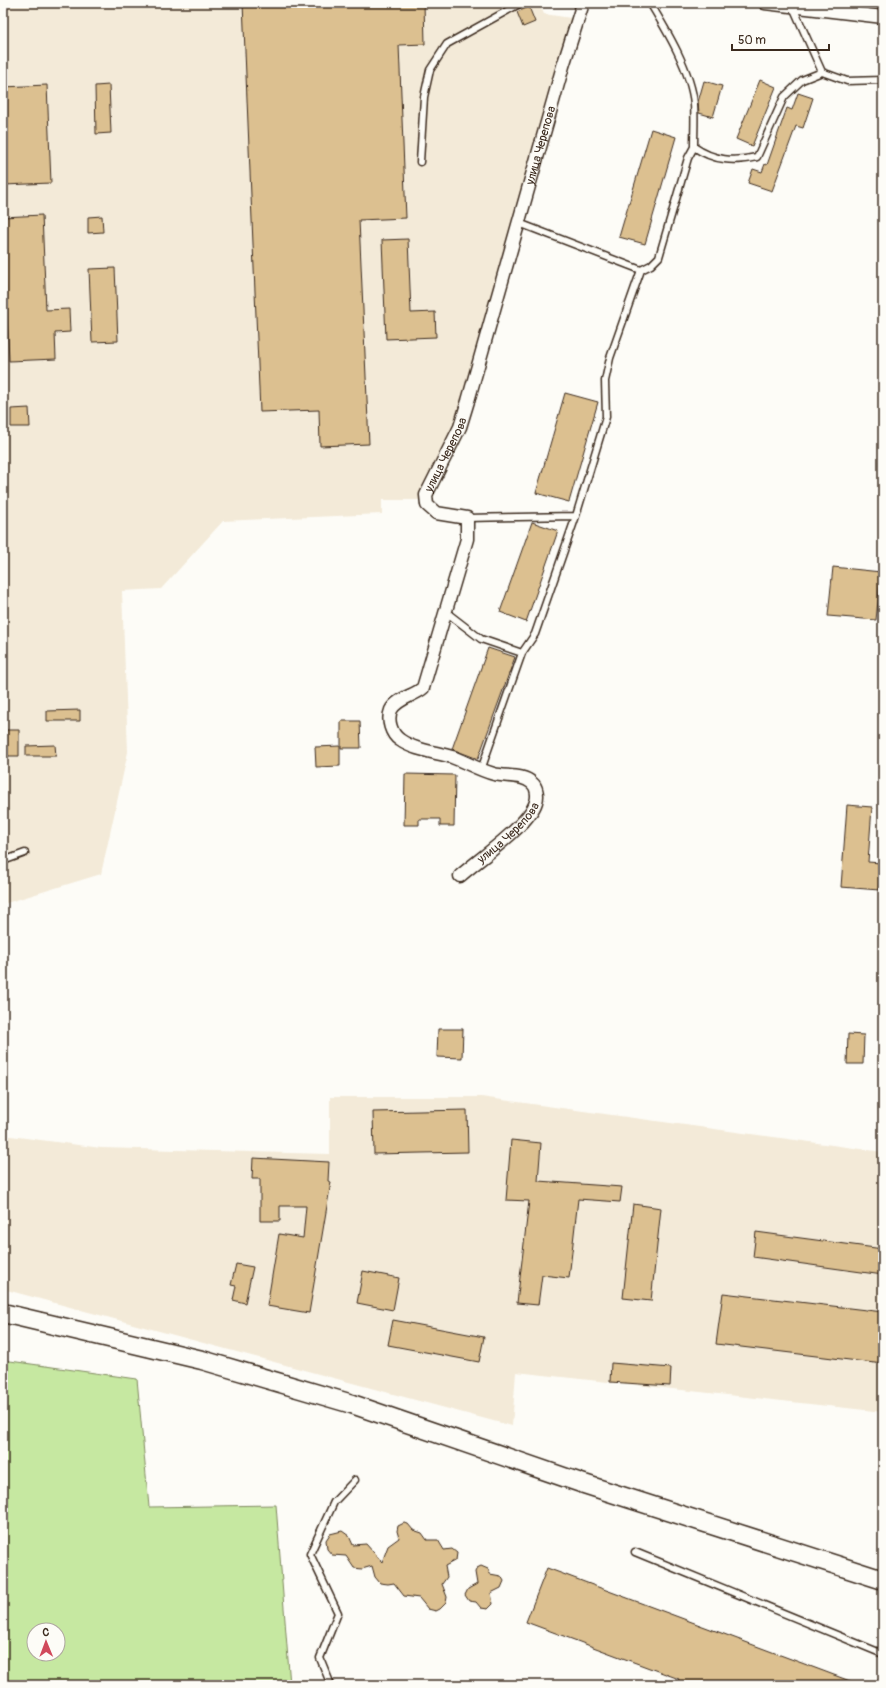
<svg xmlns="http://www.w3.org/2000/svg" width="886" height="1688" viewBox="0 0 886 1688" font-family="Pangolin,sans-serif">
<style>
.built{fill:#f3ead8}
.green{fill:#c6e8a1;stroke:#808960;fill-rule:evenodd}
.building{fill:#dcc090;stroke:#3b2a1e}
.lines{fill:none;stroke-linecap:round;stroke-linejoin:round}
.lane-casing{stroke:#3b2a1e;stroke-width:9}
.street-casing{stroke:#3b2a1e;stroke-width:15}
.secondary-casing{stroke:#3b2a1e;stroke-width:21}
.lane{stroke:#fdfcf7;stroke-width:6}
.street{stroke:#fdfcf7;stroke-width:12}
.secondary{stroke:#fdfcf7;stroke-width:18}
.labels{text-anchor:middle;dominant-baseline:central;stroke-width:3;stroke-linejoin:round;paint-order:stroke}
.street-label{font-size:12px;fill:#3b2a1e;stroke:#fdfcf7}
</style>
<rect width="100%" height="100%" fill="#fdfcf7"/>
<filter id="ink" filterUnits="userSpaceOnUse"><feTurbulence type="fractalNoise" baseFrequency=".025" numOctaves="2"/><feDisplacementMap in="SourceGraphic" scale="8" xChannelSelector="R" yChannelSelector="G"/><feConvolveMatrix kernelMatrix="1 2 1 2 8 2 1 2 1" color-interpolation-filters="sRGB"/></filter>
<g filter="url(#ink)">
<!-- built -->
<path class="built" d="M3,3H539L544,14L571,18L459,414L419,500H382V514L223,521L161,589L122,591L128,752L101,874L3,904Z
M330,1097H481L883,1152V1412L516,1372L512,1426L3,1289V1135L101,1148L330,1154Z"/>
<!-- green -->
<path class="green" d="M3,1360L137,1379L149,1507L276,1505L290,1685H3ZM34,1630H58V1654H34Z"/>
<!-- building -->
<path class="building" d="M243,3H424L425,44L399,45L406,218L359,220L369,444L320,446L319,410L260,412Z
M529,7L535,22L523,27L517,12Z
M760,80L776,87L752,146L736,139Z
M704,81L722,86L713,117L699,113L698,102Z
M47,85L51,183L4,185L3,87Z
M109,85L111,133L96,134L95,86Z
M798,93L813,98L803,128L796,126L772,191L748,183L753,169L762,172L765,164L767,165L787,108L792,110Z
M651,129L676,137L645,244L619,237Z
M42,215L46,310L69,309L70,332L55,333L56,359L9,361L3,217Z
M102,216L103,232L88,233V217Z
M408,239L411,313L435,312L436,337L386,339L382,240Z
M115,268L118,341L92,342L89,269Z
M565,393L598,402L569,502L536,493Z
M29,408L30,427H11V409Z
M532,522L558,531L526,622L500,612Z
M833,567L881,572L876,620L828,616Z
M488,648L515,657L478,759L452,749Z
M80,710V721H47V711Z
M341,721H360L361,748H341Z
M3,730H19V756H3Z
M55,745L56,756H26V746Z
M340,746V766L316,767L315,747Z
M405,774L455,775L454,826H440V819H419V825H404Z
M847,805L872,807L868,862L881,863L879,890L841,887Z
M438,1029H463L462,1058L437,1057Z
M848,1034L864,1035L863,1064H847Z
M467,1110L468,1152L374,1154L373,1112Z
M511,1140L541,1143L538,1181L622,1187L620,1202L578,1199L569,1278L542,1275L538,1305L517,1303L529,1201L506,1200Z
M253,1158L329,1162L328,1181L331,1182L309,1313L267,1306L279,1234L303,1238L306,1206H280V1221H260V1179H252Z
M633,1204L661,1208L651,1301L623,1298Z
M756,1232L883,1249V1275L753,1257Z
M236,1264L253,1267L245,1303L233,1300L236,1286L231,1285Z
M363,1271L399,1278L393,1310L357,1303Z
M723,1293L883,1312V1364L716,1344Z
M393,1320L484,1337L479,1362L388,1345Z
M611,1363L671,1368L670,1386L610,1382Z
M404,1523L408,1524L413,1530L422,1533L427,1540H438L444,1550L452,1549L457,1553L456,1560L445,1566L447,1577L442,1584L447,1597L446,1603L440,1609L436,1611L428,1609L419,1598L404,1596L394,1583L388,1584L380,1583L375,1577L372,1566L362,1569L354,1568L346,1556L332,1555L327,1549L326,1540L330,1534L342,1531L349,1536L353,1545L366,1544L382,1562L388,1546L399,1538L397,1531L398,1526Z
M481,1566L488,1569L490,1574L501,1576L504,1581L501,1588L491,1593L493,1604L488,1609L481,1608L476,1602L469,1601L465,1595L468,1589L477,1584L475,1572L477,1568Z
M547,1568L858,1684V1685H677L679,1679L526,1622Z"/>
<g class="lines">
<!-- lane casing -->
<g class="lane-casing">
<path id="lane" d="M650,3C667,31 691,71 694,104C695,118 694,133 694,147C714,161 734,162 757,157L784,97L802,80L822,72L793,7
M822,72L847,81L883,80
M420,162L424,97L430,70L447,44L521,3
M641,270L651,265L659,257L688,158L694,147
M467,518L576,516L606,417L605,381L610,358L641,270L519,223
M446,612L481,639L522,653L481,770
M522,653L535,634L576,516
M3,861L25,853
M635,1552L883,1654
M331,1685L320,1658L338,1613L310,1554L334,1502L355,1480"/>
</g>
<!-- street casing -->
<g class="street-casing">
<g id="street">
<path d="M765,3L883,17"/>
<path id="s1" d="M460,876C479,859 529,825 536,802C538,796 537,787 532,783C523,774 506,777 494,774C479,770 466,762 452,757C435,752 414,750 400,740C391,734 387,720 391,710C397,698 414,696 423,688L467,539V518L436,513L427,505L426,495L460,427L468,401L563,66L583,3"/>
</g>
</g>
<!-- secondary casing -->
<g class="secondary-casing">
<path id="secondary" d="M3,1313L202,1360L352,1404L581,1483L883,1580"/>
</g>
<!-- lane -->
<use href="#lane" class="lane"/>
<!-- street -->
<use href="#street" class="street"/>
<!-- secondary -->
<use href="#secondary" class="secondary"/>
</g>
</g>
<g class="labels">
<!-- street labels -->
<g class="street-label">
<text stroke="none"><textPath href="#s1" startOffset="939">улица Черепова</textPath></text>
<text stroke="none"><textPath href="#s1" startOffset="615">улица Черепова</textPath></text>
<text stroke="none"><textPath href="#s1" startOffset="65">улица Черепова</textPath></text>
</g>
</g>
<!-- margin -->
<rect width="886" height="1688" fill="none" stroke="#fdfcf7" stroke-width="16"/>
<rect x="8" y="8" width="870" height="1672" fill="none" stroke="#3b2a1e" stroke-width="1.5" filter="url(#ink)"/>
<!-- north arrow -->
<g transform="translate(46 1642) rotate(359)"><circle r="19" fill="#fdfcf7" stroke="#afa8a0"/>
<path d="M0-3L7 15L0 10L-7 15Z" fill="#d1495b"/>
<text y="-6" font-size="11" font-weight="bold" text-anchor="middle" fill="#3b2a1e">С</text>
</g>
<!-- scale -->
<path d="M732 44v6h97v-6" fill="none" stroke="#3b2a1e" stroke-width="2"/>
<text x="738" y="44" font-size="12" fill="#3b2a1e" stroke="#fdfcf7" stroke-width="3" paint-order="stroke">50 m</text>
</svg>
